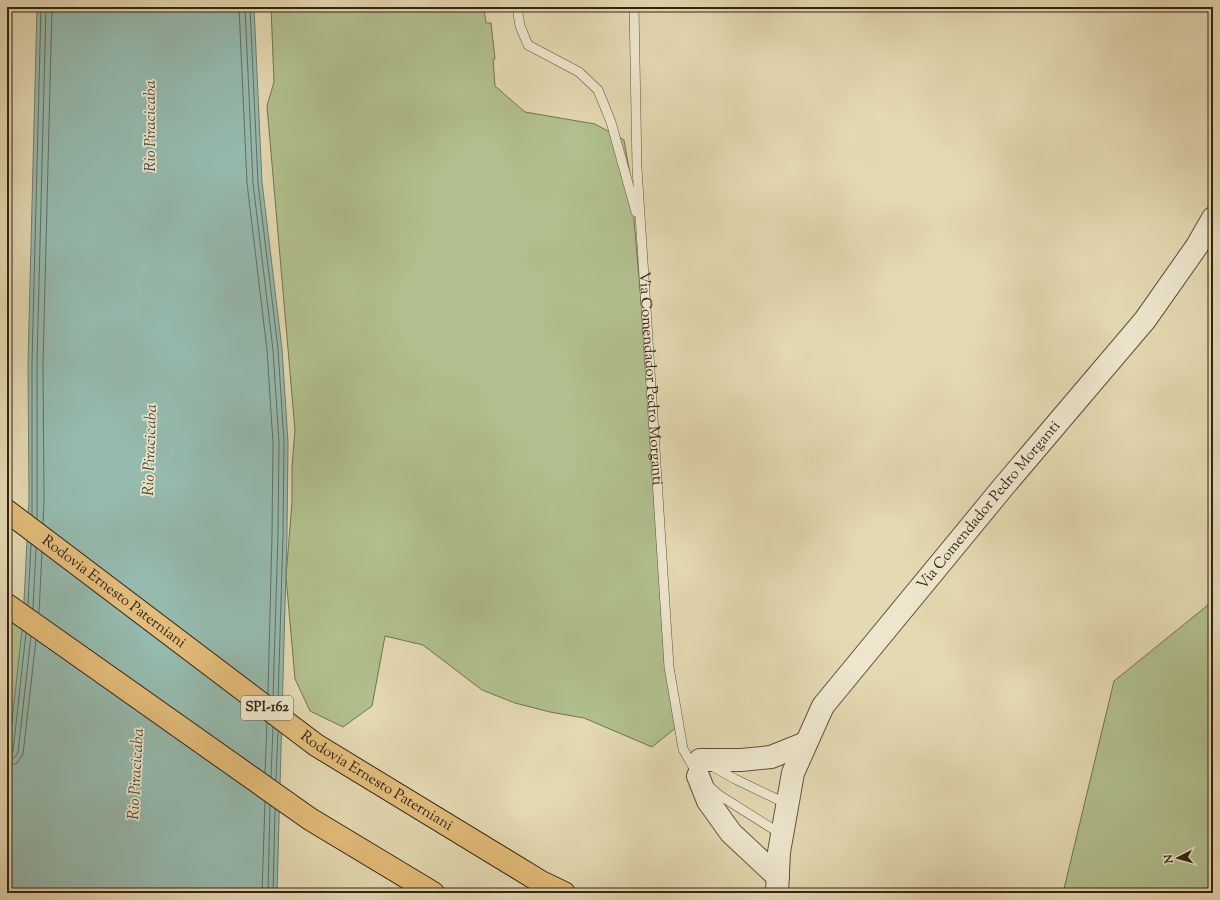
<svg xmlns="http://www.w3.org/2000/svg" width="1220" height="900" viewBox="0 0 1220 900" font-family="'Sorts Mill Goudy',serif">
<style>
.green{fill:#b1c08e;stroke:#737250}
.water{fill:#95baae;stroke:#6f7e70}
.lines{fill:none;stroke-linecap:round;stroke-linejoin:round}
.shore{stroke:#656e60;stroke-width:1}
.service-casing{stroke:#61503b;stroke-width:10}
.tertiary-casing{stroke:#61503b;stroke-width:24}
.motorway-casing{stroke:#352313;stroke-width:24}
.service{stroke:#ede6cd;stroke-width:9}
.tertiary{stroke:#ede6cd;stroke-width:22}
.motorway{stroke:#e2bc79;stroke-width:22}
.labels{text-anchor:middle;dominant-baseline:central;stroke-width:3.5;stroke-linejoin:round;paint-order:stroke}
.shield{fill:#ede6cd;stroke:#6c5e4b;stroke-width:1}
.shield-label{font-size:14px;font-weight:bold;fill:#352313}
.street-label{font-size:15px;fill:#352313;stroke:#ede6cd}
.water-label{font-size:16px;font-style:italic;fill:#4d493a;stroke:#ede6cd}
</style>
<rect width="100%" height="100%" fill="#e4d9b2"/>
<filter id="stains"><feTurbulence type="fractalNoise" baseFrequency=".005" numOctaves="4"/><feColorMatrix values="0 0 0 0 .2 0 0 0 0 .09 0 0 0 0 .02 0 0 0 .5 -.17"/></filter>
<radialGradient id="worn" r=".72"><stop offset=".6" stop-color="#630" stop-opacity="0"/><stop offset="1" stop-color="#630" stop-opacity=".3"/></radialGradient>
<!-- green -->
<path class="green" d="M271,7H479V9H484L486,23H491L495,59H493L495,86L525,112L595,124L624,140L630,174L678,726L652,747L584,718L550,712L515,703L482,690L423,645L385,636L372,706L343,727L310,711L295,679L286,577L292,502V467L295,430L267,106L274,82Z
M1213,601V893H1063L1114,681Z
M7,605L25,618L7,774Z"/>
<!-- water -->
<path class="water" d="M37,7H254L262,182L282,349L288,442L287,535L277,893H7V768L23,621L29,500L28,363Z"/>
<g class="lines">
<!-- shore -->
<path class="shore" d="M239,7L247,183L267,350L273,443L272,535L268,693
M245,7L253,183L273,350L279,443L278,535L273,698
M250,7L258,183L278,349L284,442L283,535L278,701
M32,515V363L41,7
M37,519V363L46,7
M43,523L44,500L43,363L52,7
M28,605L31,544
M33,609L36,548
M39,613L42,552
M7,755L11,754L13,751L26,633
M7,760L14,758L18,752L31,636
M7,766L17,763L23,754L36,640
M265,773L267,723
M271,777L273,727
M276,780L278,731
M262,893L265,802
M268,893L270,806
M273,893L275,809"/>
<!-- service casing -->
<g class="service-casing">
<g id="service">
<path d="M517,7L520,26L528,45L579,72L598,90L611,122L636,212"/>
<path id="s1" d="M634,7L637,168L669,667L683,749L695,770"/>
<path d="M710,765L735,779L787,804"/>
<path d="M709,786L719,795L781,834"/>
</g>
</g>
<!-- tertiary casing -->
<g class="tertiary-casing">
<g id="tertiary">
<path d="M700,760H741L771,757L806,743"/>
<path d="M698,776L708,801L731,833L778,877"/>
<path id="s2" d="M777,893L779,852L793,773L823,706L1004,486L1145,320L1197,246L1213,218"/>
</g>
</g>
<!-- motorway casing -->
<g class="motorway-casing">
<g id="motorway">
<path id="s3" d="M7,511L316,745L541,882L564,893"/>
<path d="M7,605L310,819L433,893"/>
</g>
</g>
<!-- service -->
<use href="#service" class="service"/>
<!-- tertiary -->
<use href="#tertiary" class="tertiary"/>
<!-- motorway -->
<use href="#motorway" class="motorway"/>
</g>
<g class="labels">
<!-- shield labels -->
<rect class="shield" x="241" y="696" width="52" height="24" rx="3"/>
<g class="shield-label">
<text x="267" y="708">SPI-162</text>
</g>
<!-- street labels -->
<g class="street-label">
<text stroke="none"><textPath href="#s1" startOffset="372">Via Comendador Pedro Morganti</textPath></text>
<text stroke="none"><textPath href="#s2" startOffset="455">Via Comendador Pedro Morganti</textPath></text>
<text stroke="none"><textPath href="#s3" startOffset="134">Rodovia Ernesto Paterniani</textPath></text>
<text stroke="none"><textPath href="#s3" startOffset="458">Rodovia Ernesto Paterniani</textPath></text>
</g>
<!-- water labels -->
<g class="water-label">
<text transform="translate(151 126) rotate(-90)">Rio Piracicaba</text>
<text transform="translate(151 450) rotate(-88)">Rio Piracicaba</text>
<text transform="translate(137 774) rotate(-87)">Rio Piracicaba</text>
</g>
</g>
<!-- margin -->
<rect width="1220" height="900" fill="none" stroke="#e4d9b2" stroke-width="24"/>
<rect x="8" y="8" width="1204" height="884" fill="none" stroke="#352313" stroke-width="2"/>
<rect x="12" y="12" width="1196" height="876" fill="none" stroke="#352313"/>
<!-- north arrow -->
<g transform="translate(1178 858) rotate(264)" stroke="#ede6cd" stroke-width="3" paint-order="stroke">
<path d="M0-3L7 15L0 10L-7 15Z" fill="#352313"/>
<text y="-6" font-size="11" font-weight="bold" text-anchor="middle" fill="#352313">N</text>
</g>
<rect width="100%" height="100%" filter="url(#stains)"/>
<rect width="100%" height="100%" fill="url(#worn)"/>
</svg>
